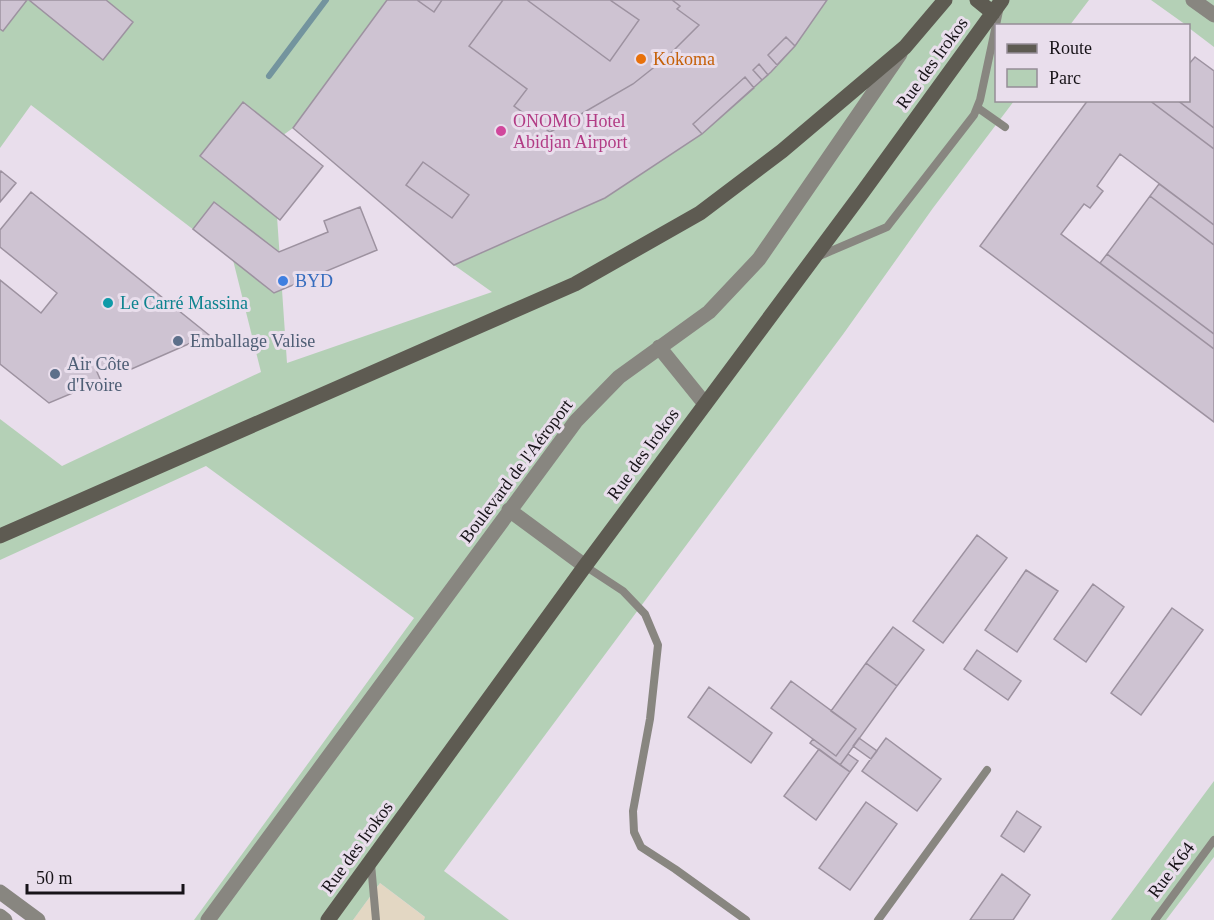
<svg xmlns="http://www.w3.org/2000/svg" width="1214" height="920" viewBox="0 0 1214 920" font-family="'Times New Roman',serif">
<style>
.commercial{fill:#e3d7c3}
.green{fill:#b4d0b6}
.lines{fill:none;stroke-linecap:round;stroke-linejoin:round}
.stream{stroke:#73949e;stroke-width:6}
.building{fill:#cec3d2;stroke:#9d92a0;stroke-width:1.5}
.service{stroke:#888680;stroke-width:8}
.minor{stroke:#888680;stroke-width:15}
.secondary{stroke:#5e5b52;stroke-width:15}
.food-dot{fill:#e8710a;stroke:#e9deec;stroke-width:2}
.hotel-dot{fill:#d1479c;stroke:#e9deec;stroke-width:2}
.shop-dot{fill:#3f7fe0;stroke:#e9deec;stroke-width:2}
.culture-dot{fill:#0f9aa8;stroke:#e9deec;stroke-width:2}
.service-dot{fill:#5c6f8a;stroke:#e9deec;stroke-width:2}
.labels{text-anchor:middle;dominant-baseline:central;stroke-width:6;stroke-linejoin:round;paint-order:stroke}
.food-label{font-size:18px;fill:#c56008;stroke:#e9deec;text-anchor:start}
.street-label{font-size:18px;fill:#171318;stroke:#e9deec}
.hotel-label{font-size:18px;fill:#b23c85;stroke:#e9deec;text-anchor:start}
.shop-label{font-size:18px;fill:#366cbe;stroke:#e9deec;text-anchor:start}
.culture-label{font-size:18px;fill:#0d838f;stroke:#e9deec;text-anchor:start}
.service-label{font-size:18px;fill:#4e5e75;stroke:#e9deec;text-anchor:start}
</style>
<rect width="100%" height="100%" fill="#e9deec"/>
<!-- commercial -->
<path class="commercial" d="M380,883L426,918L424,920H353Z"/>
<!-- green -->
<path class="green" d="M0,0H387L293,128L272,143L287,363L492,292L454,265L605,198L702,134L771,72L795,46L827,0H1089L1070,25L996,26V100L1014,101L933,208L844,333L444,871L509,920H424L425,917L380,883L353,920H194L414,618L206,466L0,560V419L62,466L261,372L233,260L31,105L0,148Z
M1151,0H1214V47L1189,28L1188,26L1186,25Z
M1214,781V857L1166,920H1111Z"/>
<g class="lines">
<!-- stream -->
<path class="stream" d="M269,76L326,0"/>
</g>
<!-- building -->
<path class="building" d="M0,0H27L3,31L0,29Z
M29,0H106L133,22L103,60Z
M387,0H827L795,46L771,72L702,134L605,198L454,265L293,128Z
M417,0H442L434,12Z
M503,0H527L610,61L639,20L610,0H672L680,6L677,9L699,25L667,57L633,84L550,132L514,106L527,89L469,46Z
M786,37L795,46L777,65L768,55Z
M1195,57L1214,71V128L1177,100H1188V65Z
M759,64L768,75L762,80L753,70Z
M745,77L754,88L702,134L693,124Z
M1088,100H1149L1214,149V225L1120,154L1097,186L1103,191L1090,208L1084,204L1061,234L1214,349V422L980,246Z
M1149,100H1177L1214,128V149Z
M243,102L323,166L280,220L200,156Z
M423,162L469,195L452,218L406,185Z
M1,171L16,183L0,202V173Z
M1159,184L1214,225V245L1150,196Z
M31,192L209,335L127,371L123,361L97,372L101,381L49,403L0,364V280L41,313L57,293L0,247V230Z
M1150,196L1214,245V334L1107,254Z
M214,202L279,252L328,232L324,221L360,207L377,250L274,293L193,229Z
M1107,254L1214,334V349L1100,263Z
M977,535L1007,558L943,643L913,621Z
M1026,570L1058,591L1017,652L985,630Z
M1093,584L1124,607L1086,662L1054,639Z
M1172,608L1203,630L1141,715L1111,693Z
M893,627L924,650L897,686L866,663Z
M977,650L1021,681L1008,700L964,669Z
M866,663L897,686L840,765L810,743L813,739L836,756L856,729L831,711Z
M791,681L856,729L836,756L771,708Z
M709,687L772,733L751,763L688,717Z
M859,738L877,751L871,759L853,746Z
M886,738L941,779L917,811L862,771Z
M819,749L850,772L816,820L784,796Z
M848,754L858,761L850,772L840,765Z
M866,802L897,824L850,890L819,868Z
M1017,811L1041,827L1024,852L1001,836Z
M1002,874L1030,895L1013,920H970Z"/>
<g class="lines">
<!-- service -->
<path class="service" d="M978,108L1005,127
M817,257L887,227L974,115L980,100L999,11
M585,566L623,591L645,614L658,645L650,719L633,811L634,832L641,847L675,869L746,920
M371,864L376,920
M878,920L987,770
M1155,920L1214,840"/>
<!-- minor -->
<path class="minor" d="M1193,0L1214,15
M659,347L705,404
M509,510L585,566
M0,892L38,920
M0,916L5,920
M208,920L576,421L619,377L709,312L759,259L900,54"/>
<!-- secondary -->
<path class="secondary" d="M977,0L993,13
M0,536L575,284L700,213L782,151L905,47L945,0
M328,920L585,566L862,193L1002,0"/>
</g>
<!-- markers -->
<circle class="food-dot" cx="641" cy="59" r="6"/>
<circle class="hotel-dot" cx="501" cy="131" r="6"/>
<circle class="shop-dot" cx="283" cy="281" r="6"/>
<circle class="culture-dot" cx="108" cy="303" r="6"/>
<g class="service-dot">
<circle cx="178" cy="341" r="6"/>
<circle cx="55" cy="374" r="6"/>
</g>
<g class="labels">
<!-- food labels -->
<g class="food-label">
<text x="653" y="59">Kokoma</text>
</g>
<!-- street labels -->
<g class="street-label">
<text transform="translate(932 63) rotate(-54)">Rue des Irokos</text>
<text transform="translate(643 454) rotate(-54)">Rue des Irokos</text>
<text transform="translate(516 471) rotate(-53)">Boulevard de l'Aéroport</text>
<text transform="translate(357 847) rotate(-54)">Rue des Irokos</text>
<text transform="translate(1171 870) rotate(-53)">Rue K64</text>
</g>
<!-- hotel labels -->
<g class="hotel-label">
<text x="513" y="121">ONOMO Hotel<tspan x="513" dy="21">Abidjan Airport</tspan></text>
</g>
<!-- shop labels -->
<g class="shop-label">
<text x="295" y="281">BYD</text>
</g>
<!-- culture labels -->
<g class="culture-label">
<text x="120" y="303">Le Carré Massina</text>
</g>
<!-- service labels -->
<g class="service-label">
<text x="190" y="341">Emballage Valise</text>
<text x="67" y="364">Air Côte<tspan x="67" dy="21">d'Ivoire</tspan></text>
</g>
</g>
<!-- legend -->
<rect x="995" y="24" width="195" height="78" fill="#e9deec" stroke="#958d97" stroke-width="1.5"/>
<rect x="1007" y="44" width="30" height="9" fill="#5e5b52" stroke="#958d97" stroke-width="1.5"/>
<text x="1049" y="54" font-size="18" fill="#171318">Route</text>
<rect x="1007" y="69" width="30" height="18" fill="#b4d0b6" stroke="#958d97" stroke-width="1.5"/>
<text x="1049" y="84" font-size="18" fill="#171318">Parc</text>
<!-- scale -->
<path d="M27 884v9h156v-9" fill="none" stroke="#171318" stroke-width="3"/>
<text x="36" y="884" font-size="18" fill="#171318" stroke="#e9deec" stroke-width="4.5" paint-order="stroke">50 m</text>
</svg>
